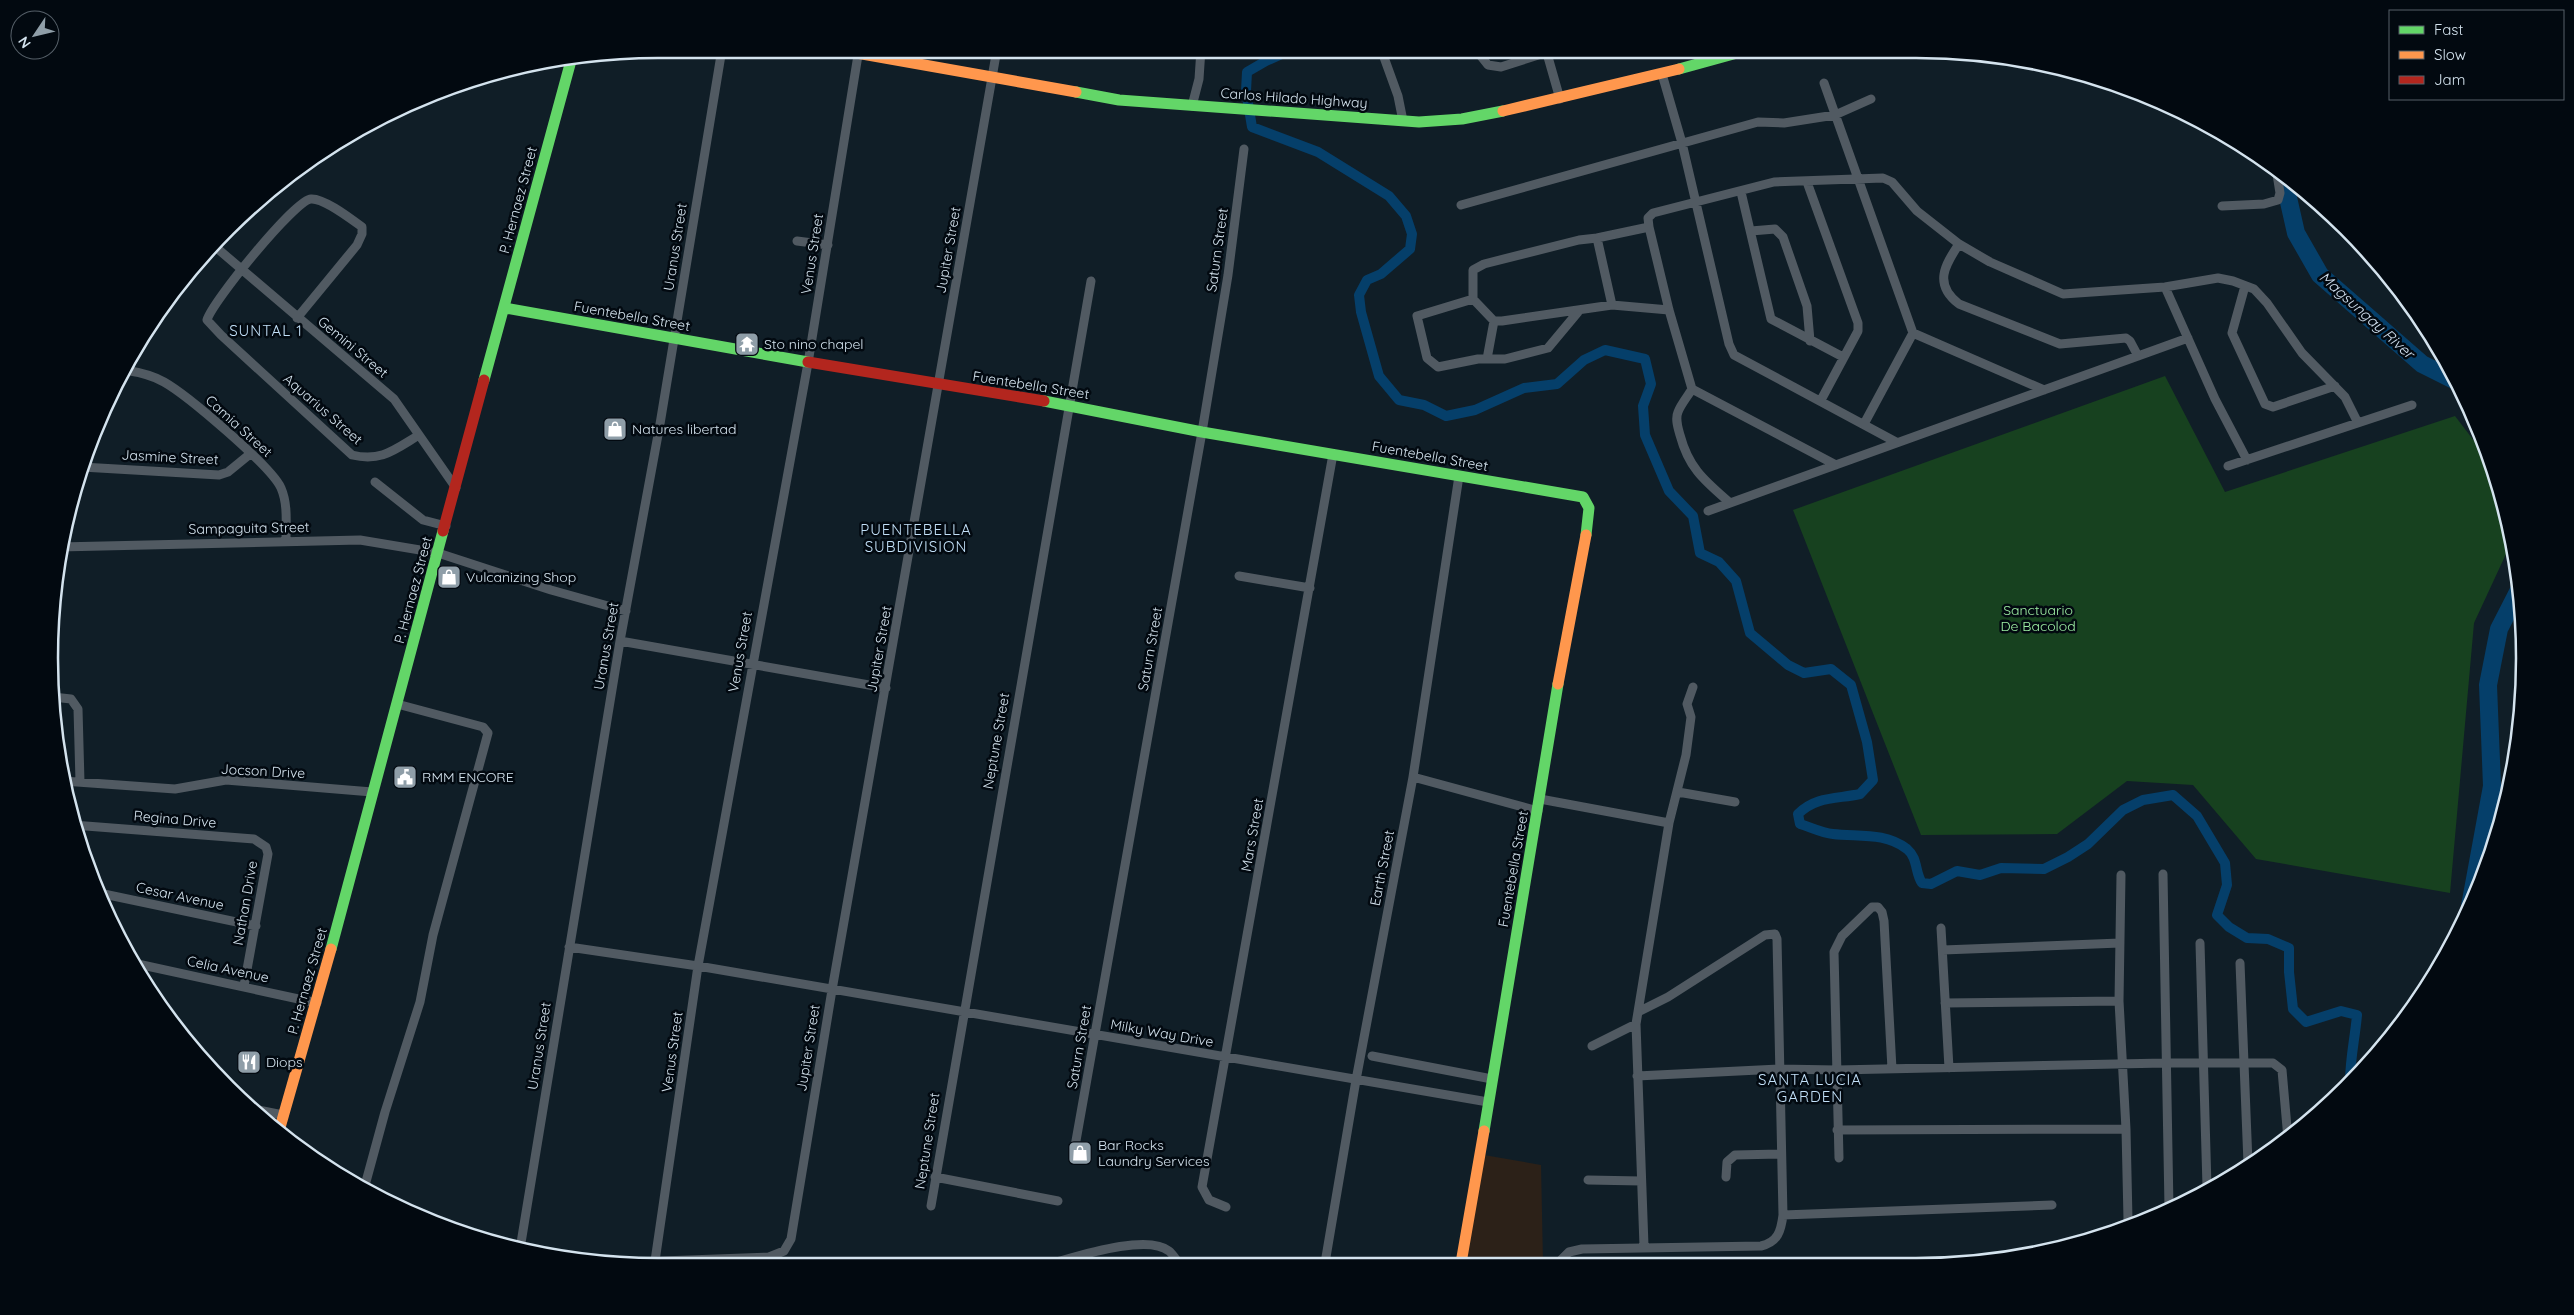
<svg xmlns="http://www.w3.org/2000/svg" width="2574" height="1315" viewBox="0 0 2574 1315" font-family="Quicksand,sans-serif">
<style>
.education{fill:#2c2118}
.green{fill:#17411f}
.lines{fill:none;stroke-linecap:round;stroke-linejoin:round}
.canal{stroke:#053f6a;stroke-width:10}
.river{stroke:#053f6a;stroke-width:18}
.street{stroke:#515a62;stroke-width:9}
.fast{stroke:#63d668;stroke-width:11}
.slow{stroke:#ff974d;stroke-width:11}
.jam{stroke:#b3261e;stroke-width:11}
.labels{text-anchor:middle;dominant-baseline:central;stroke-width:5;stroke-linejoin:round;paint-order:stroke}
.street-label{font-size:14px;fill:#d4e3ee;stroke:#020910}
.poi-label{font-size:14px;fill:#d4e3ee;stroke:#020910;text-anchor:start}
.park-label{font-size:14px;fill:#9deda2;stroke:#020910}
.water-label{font-size:15px;font-style:italic;fill:#d1e0ef;stroke:#020910}
.neighbourhood-label{font-size:15px;letter-spacing:1px;fill:#c2e0f8;stroke:#020910}
.rim{fill:none;stroke:#d4e3ee;stroke-width:2.5}
</style>
<rect width="100%" height="100%" fill="#101e27"/>
<!-- education -->
<path class="education" d="M1484,1155L1541,1165L1543,1262L1465,1263Z"/>
<!-- green -->
<path class="green" d="M2165,376L2225,492L2455,416L2494,467L2512,541L2474,623L2450,893L2256,859L2193,785L2127,781L2057,834L1921,835L1793,510Z"/>
<g class="lines">
<!-- canal -->
<path class="canal" d="M1293,49L1266,61L1247,72L1246,91L1252,127L1318,152L1389,196L1406,216L1412,234L1410,249L1381,274L1367,280L1359,295L1361,312L1379,376L1399,400L1424,405L1446,416L1475,410L1524,388L1557,384L1584,360L1605,350L1645,359L1651,384L1643,406L1645,435L1669,491L1693,516L1700,553L1719,562L1736,581L1750,633L1788,665L1804,673L1831,669L1851,685L1867,742L1873,780L1860,794C1837,799 1816,796 1798,814L1800,824C1810,827 1822,833 1833,834C1858,837 1885,832 1907,849C1918,858 1915,873 1922,883L1931,884L1957,871L1980,875L2001,868L2044,869L2068,857L2088,844L2123,810L2143,800L2173,795L2197,816L2225,863L2227,885L2217,915L2229,927L2247,938L2268,939L2289,948V972L2293,1009L2306,1022L2341,1011L2357,1015C2355,1038 2350,1059 2350,1082"/>
<!-- river -->
<path class="river" d="M2282,171L2296,233L2320,275L2422,364L2456,381
M2470,906L2492,786L2488,685L2499,629L2520,588"/>
<!-- street -->
<path class="street" d="M1381,49L1398,96L1403,121
M1476,50L1488,65L1501,67L1554,50
M1546,50L1560,99
M1662,74L1682,143L1729,344L1734,355L1896,442
M1824,83L1913,333L2044,390
M1192,106L1199,79L1201,49
M1807,182L1858,323V331L1821,400
M1741,192L1771,319L1843,357
M1461,205L1758,122L1784,123L1835,115L1871,99
M2222,206L2264,204L2278,200L2280,193L2276,168
M1649,227L1597,238L1579,240L1484,264L1473,270V299L1494,321H1502L1612,305L1669,310
M1751,231L1775,229L1783,237L1807,306L1810,341
M1597,238L1612,305
M797,241L828,245
M212,244L394,399L456,488
M1959,244C1945,265 1933,284 1959,304L2060,344L2126,338L2130,341L2138,356
M2245,286L2232,333L2265,404L2273,407L2335,386
M2165,287L2215,399L2247,460
M1473,299L1417,316L1427,358L1438,367L1478,359H1505L1548,348L1578,312
M297,318L357,245L362,234V227C351,219 324,198 311,199C295,200 212,302 207,320L221,335L352,455C381,462 394,450 419,435
M1487,359L1494,321
M124,370C138,372 152,375 164,382C187,395 271,466 281,488C288,504 286,523 286,541
M1692,389C1688,396 1681,404 1678,412C1675,419 1678,428 1680,435C1689,469 1705,481 1730,503
M1864,424L1913,333
M1836,465L1692,389L1669,310L1649,227L1648,218L1653,213L1774,182L1883,178L1892,182L1917,211L1959,244L1990,262L2063,294L2165,287L2218,278L2233,281L2254,289L2267,303L2302,353L2345,397L2358,423
M2228,466L2412,405
M82,467L219,475L228,472L250,454
M375,482L423,520L446,526
M1708,511L2188,338
M59,547L360,540L438,553L551,590L626,611
M1239,576L1310,588
M620,641L886,688
M53,697L71,699L78,709L80,782
M1413,777L1538,811
M63,781L175,789L226,780L372,792
M1678,792L1735,802
M1540,799L1669,823
M73,825L254,839L266,847L268,854L244,986
M2163,874L2169,1208
M2121,875L2119,1001L2126,1129L2128,1220L2131,1225
M99,893L256,926
M1941,928L1949,1068
M2200,943L2207,1187
M569,947L698,966L1488,1102
M1943,950L2120,943
M133,963L317,1003
M2240,963L2248,1163
M1945,1003L2119,1001
M1592,1046L1636,1024
M1372,1056L1492,1079
M1637,1076L1779,1069L1837,1070L2165,1063H2273L2282,1070L2288,1139
M253,1109L283,1115
M1837,1130L2126,1129
M1074,1152L1202,432L1228,275L1244,149
M1839,1158L1834,952L1842,936L1872,907H1878L1882,912L1884,921L1892,1069
M935,1177L1058,1201
M1726,1177L1727,1162L1735,1155L1781,1154
M1588,1180L1641,1181
M364,1189L385,1112L420,1002L433,935L488,733L483,727L397,704
M931,1206L1091,281
M1226,1207L1209,1200L1202,1187L1333,454
M1783,1215L2052,1205
M1644,1246L1636,1024L1669,823L1686,755L1691,717L1687,704L1693,687
M520,1249L620,641L660,424L722,49
M655,1261L698,966L808,363L859,49
M1559,1262L1569,1252L1582,1249L1761,1246C1778,1242 1781,1231 1783,1215L1777,939L1775,934L1765,935L1668,997L1638,1012
M606,1263L769,1257L784,1251L791,1239L832,990L997,49
M1325,1263L1356,1080L1413,777L1459,476
M1050,1264C1076,1257 1147,1233 1169,1251C1173,1254 1176,1260 1179,1263"/>
<!-- fast -->
<path class="fast" d="M1679,69L1748,50
M1076,92L1119,100L1419,122L1462,119L1503,111
M505,308L808,362
M484,380L572,57
M1044,401L1202,432L1583,497L1589,508L1586,535
M331,949L443,531
M1484,1131L1558,684"/>
<!-- slow -->
<path class="slow" d="M834,49L1076,92
M1503,111L1679,69
M1558,684L1586,535
M279,1131L331,949
M1461,1263L1484,1131"/>
<!-- jam -->
<path class="jam" d="M808,362L1044,401
M443,531L484,380"/>
</g>
<!-- icons -->
<defs>
<g id="temple-square" transform="scale(1.25)"><rect x="-9" y="-9" width="18" height="18" rx="4" fill="#8f9ea8" stroke="#020910"/><path d="M0-6L5-2H3V0L6.5 2.5H4V6H1.5V3h-3V6H-4V2.5H-6.5L-3 0V-2H-5Z" fill="#fff"/></g>
<g id="shop-square" transform="scale(1.25)"><rect x="-9" y="-9" width="18" height="18" rx="4" fill="#8f9ea8" stroke="#020910"/><path d="M-5-2.5h2.3a2.7 3.5 0 0 1 5.4 0H5L5.5 6h-11ZM-1.5-2.5h3a1.5 2.3 0 0 0-3 0Z" fill="#fff"/></g>
<g id="civic-square" transform="scale(1.25)"><rect x="-9" y="-9" width="18" height="18" rx="4" fill="#8f9ea8" stroke="#020910"/><path d="M-.6-6.5H3V-4.5H.6V-3L4-1V1h2V6H-6V1h2V-1L-.6-3ZM-1.2 2.5V6h2.4V2.5Z" fill="#fff"/></g>
<g id="restaurant-square" transform="scale(1.25)"><rect x="-9" y="-9" width="18" height="18" rx="4" fill="#8f9ea8" stroke="#020910"/><path d="M-5-6h1v4h1v-4h1v4h1v-4h1v5L-1.5 .5V6h-2V.5L-5-1ZM5-6V6H3V1.5H1.5Q1.5-4 5-6Z" fill="#fff"/></g>
</defs>
<g fill-rule="evenodd">
<use href="#temple-square" x="747" y="344"/>
<use href="#shop-square" x="615" y="429"/>
<use href="#shop-square" x="449" y="577"/>
<use href="#civic-square" x="405" y="777"/>
<use href="#restaurant-square" x="249" y="1062"/>
<use href="#shop-square" x="1080" y="1153"/>
</g>
<g class="labels">
<!-- street labels -->
<g class="street-label">
<text transform="translate(1294 98) rotate(4)">Carlos Hilado Highway</text>
<text transform="translate(518 200) rotate(-75)">P. Hernaez Street</text>
<text transform="translate(675 247) rotate(-81)">Uranus Street</text>
<text transform="translate(948 250) rotate(-80)">Jupiter Street</text>
<text transform="translate(1217 250) rotate(-82)">Saturn Street</text>
<text transform="translate(812 254) rotate(-81)">Venus Street</text>
<text transform="translate(632 316) rotate(10)">Fuentebella Street</text>
<text transform="translate(353 347) rotate(40)">Gemini Street</text>
<text transform="translate(1031 385) rotate(9)">Fuentebella Street</text>
<text transform="translate(323 409) rotate(41)">Aquarius Street</text>
<text transform="translate(239 426) rotate(42)">Camia Street</text>
<text transform="translate(1430 456) rotate(10)">Fuentebella Street</text>
<text transform="translate(170 457) rotate(3)">Jasmine Street</text>
<text transform="translate(249 528) rotate(-1)">Sampaguita Street</text>
<text transform="translate(413 590) rotate(-75)">P. Hernaez Street</text>
<text transform="translate(606 646) rotate(-80)">Uranus Street</text>
<text transform="translate(879 649) rotate(-80)">Jupiter Street</text>
<text transform="translate(1150 649) rotate(-80)">Saturn Street</text>
<text transform="translate(740 652) rotate(-80)">Venus Street</text>
<text transform="translate(996 741) rotate(-80)">Neptune Street</text>
<text transform="translate(263 771) rotate(3)">Jocson Drive</text>
<text transform="translate(175 819) rotate(5)">Regina Drive</text>
<text transform="translate(1252 835) rotate(-80)">Mars Street</text>
<text transform="translate(1382 868) rotate(-79)">Earth Street</text>
<text transform="translate(1513 869) rotate(-80)">Fuentebella Street</text>
<text transform="translate(180 896) rotate(12)">Cesar Avenue</text>
<text transform="translate(245 903) rotate(-80)">Nathan Drive</text>
<text transform="translate(228 969) rotate(12)">Celia Avenue</text>
<text transform="translate(307 981) rotate(-74)">P. Hernaez Street</text>
<text transform="translate(1162 1033) rotate(10)">Milky Way Drive</text>
<text transform="translate(539 1046) rotate(-81)">Uranus Street</text>
<text transform="translate(1079 1047) rotate(-80)">Saturn Street</text>
<text transform="translate(808 1048) rotate(-81)">Jupiter Street</text>
<text transform="translate(672 1052) rotate(-82)">Venus Street</text>
<text transform="translate(927 1141) rotate(-81)">Neptune Street</text>
</g>
<!-- poi labels -->
<g class="poi-label">
<text x="764" y="344">Sto nino chapel</text>
<text x="632" y="429">Natures libertad</text>
<text x="466" y="577">Vulcanizing Shop</text>
<text x="422" y="777">RMM ENCORE</text>
<text x="266" y="1062">Diops</text>
<text x="1098" y="1145">Bar Rocks<tspan x="1098" dy="16">Laundry Services</tspan></text>
</g>
<!-- park labels -->
<g class="park-label">
<text x="2038" y="610">Sanctuario<tspan x="2038" dy="16">De Bacolod</tspan></text>
</g>
<!-- water labels -->
<g class="water-label">
<text transform="translate(2367 315) rotate(42)">Magsungay River</text>
</g>
<!-- neighbourhood labels -->
<g class="neighbourhood-label">
<text x="266" y="330">SUNTAL 1</text>
<text x="916" y="529">PUENTEBELLA<tspan x="916" dy="17">SUBDIVISION</tspan></text>
<text x="1810" y="1079">SANTA LUCIA<tspan x="1810" dy="17">GARDEN</tspan></text>
</g>
</g>
<!-- crop -->
<path d="M0 0H2574V1315H0ZM658 58H1916A600 600 0 0 1 2516 658V658A600 600 0 0 1 1916 1258H658A600 600 0 0 1 58 658V658A600 600 0 0 1 658 58Z" fill="#020910" fill-rule="evenodd"/>
<path class="rim" d="M658 58H1916A600 600 0 0 1 2516 658V658A600 600 0 0 1 1916 1258H658A600 600 0 0 1 58 658V658A600 600 0 0 1 658 58Z"/>
<!-- legend -->
<rect x="2389" y="10" width="175" height="90" fill="#020910" stroke="#566069"/>
<rect x="2399" y="26" width="25" height="8" fill="#63d668" stroke="#566069"/>
<text x="2434" y="35" font-size="15" fill="#d4e3ee">Fast</text>
<rect x="2399" y="51" width="25" height="8" fill="#ff974d" stroke="#566069"/>
<text x="2434" y="60" font-size="15" fill="#d4e3ee">Slow</text>
<rect x="2399" y="76" width="25" height="8" fill="#b3261e" stroke="#566069"/>
<text x="2434" y="85" font-size="15" fill="#d4e3ee">Jam</text>
<!-- north arrow -->
<g transform="translate(35 35) rotate(235)"><circle r="24" fill="#020910" stroke="#566069"/>
<path d="M0-4L9 19L0 12L-9 19Z" fill="#8f9ea8"/>
<text y="-8" font-size="14" font-weight="bold" text-anchor="middle" fill="#d4e3ee">N</text>
</g>
</svg>
